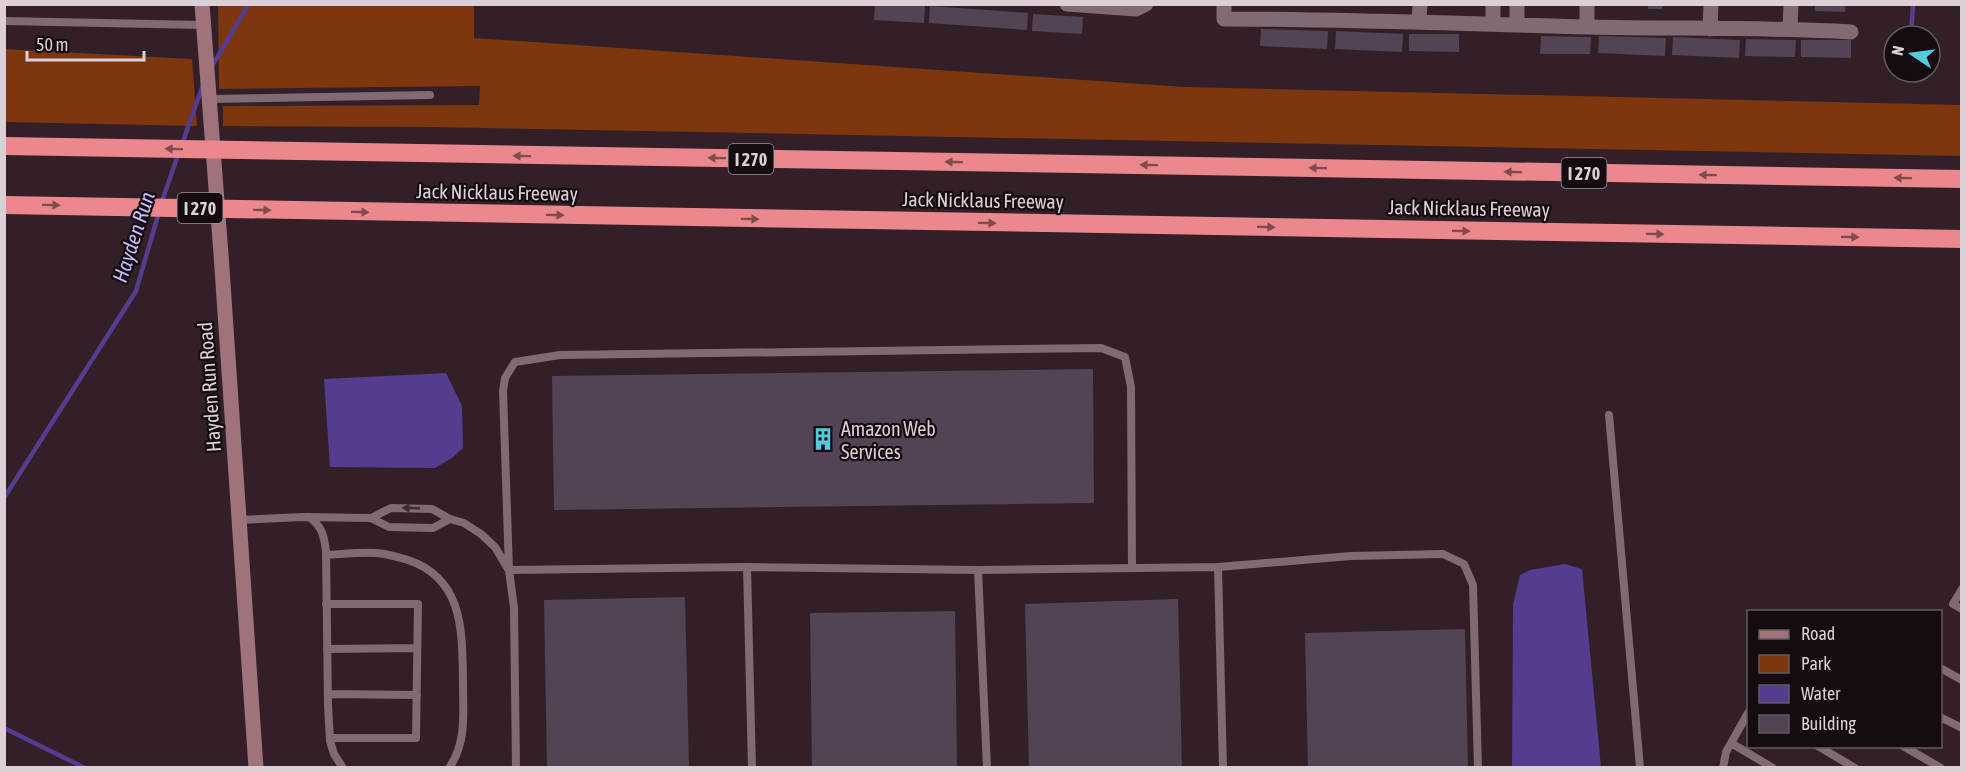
<svg xmlns="http://www.w3.org/2000/svg" width="1966" height="772" viewBox="0 0 1966 772" font-family="'Asap Condensed',sans-serif">
<style>
.green{fill:#7d360e}
.water{fill:#543d8e}
.lines{fill:none;stroke-linecap:round;stroke-linejoin:round}
.stream{stroke:#543d8e;stroke-width:4.5}
.building{fill:#524454}
.service{stroke:#806a74;stroke-width:8}
.minor{stroke:#806a74;stroke-width:15}
.secondary{stroke:#a0737c;stroke-width:15}
.motorway{stroke:#eb888d;stroke-width:18}
.oneway{fill:#804a4e}
.oneway2{fill:#3a2d33}
.labels{text-anchor:middle;dominant-baseline:central;stroke-width:4.5;stroke-linejoin:round;paint-order:stroke}
.shield{fill:#140c10;stroke:#a0949a;stroke-width:1.5}
.shield-label{font-size:18px;font-weight:bold;fill:#dccfd5}
.street-label{font-size:20px;fill:#dccfd5;stroke:#140c10}
.poi-label{font-size:20px;fill:#dccfd5;stroke:#140c10;text-anchor:start}
.water-label{font-size:21px;font-style:italic;fill:#c9bbff;stroke:#140c10}
</style>
<rect width="100%" height="100%" fill="#321f28"/>
<!-- green -->
<path class="green" d="M218,5H474V38L1185,87L1961,105V156L431,127L223,126V106L479,105L480,86L219,89Z
M4,49L192,59L197,126L5,122Z"/>
<!-- water -->
<path class="water" d="M446,373L462,406L463,448L452,458L435,468L330,467L324,379Z
M1565,564L1582,569L1601,767H1512L1513,605L1520,575L1530,570Z"/>
<g class="lines">
<!-- stream -->
<path class="stream" d="M1911,36L1913,4
M212,66L249,4
M182,144L203,85
M161,204L179,152
M4,498L136,291L159,212
M4,728L85,768"/>
</g>
<!-- building -->
<path class="building" d="M875,4L925,6L924,23L874,20Z
M1648,4H1662V9H1648Z
M1815,4H1846L1845,12L1815,11Z
M930,6L1028,13L1027,30L929,23Z
M1033,14L1083,17L1082,34L1032,31Z
M1261,29L1328,31L1327,49L1260,46Z
M1336,31L1403,34L1402,52L1335,49Z
M1409,34H1459V52L1409,51Z
M1541,36L1591,37L1590,54H1540Z
M1599,36L1666,38L1665,56L1598,53Z
M1673,37L1740,40L1739,58L1672,55Z
M1746,39L1796,40L1795,57L1745,56Z
M1801,40H1851V58L1801,57Z
M1093,369L1094,503L554,510L552,376Z
M685,597L689,768H547L544,600Z
M1178,599L1182,768H1029L1025,604Z
M955,611L957,768H812L810,613Z
M1465,629L1468,768H1308L1305,633Z"/>
<g class="lines">
<!-- service -->
<path class="service" d="M4,21L203,25
M209,99L430,95
M1609,415L1640,768
M309,517C322,526 324,536 326,551L328,705L330,741L334,754L343,768
M371,518L391,508L432,509L450,519L464,523L481,534L495,547L508,569
M239,520L303,517L371,518L389,527L433,528L450,519
M326,555C343,554 360,552 377,553C388,554 398,557 408,560C465,579 462,634 463,683C463,713 467,742 449,768
M747,567L978,570L987,768
M1218,567L1351,556L1443,554L1464,564L1473,585L1478,768
M509,570L747,567L752,768
M978,570L1218,567L1223,768
M1962,589L1953,604L1962,609
M326,604H418L416,738H330
M327,649L417,648
M1940,668L1962,680
M328,694L417,695
M1940,717L1962,728
M1731,743L1773,768
M1818,746L1855,768
M1903,746L1941,768
M516,768L514,608L509,570L503,391L505,378L515,362L560,355L1101,348L1125,357L1131,387L1132,568
M1723,768L1726,752L1748,713"/>
<!-- minor -->
<path class="minor" d="M1067,4L1136,9L1146,4
M1224,4V19C1345,19 1466,24 1588,27C1676,29 1764,27 1851,32
M1419,22L1420,4
M1493,24V4
M1517,25V4
M1587,27V4
M1790,28L1791,4
M1710,29L1711,4"/>
<!-- secondary -->
<path class="secondary" d="M202,4L221,254L256,768"/>
<!-- motorway -->
<path class="motorway" d="M4,146L1962,179
M4,205L1962,239"/>
</g>
<!-- one-way arrows -->
<defs><path id="oneway-solid" d="M-6-.8H1V-3.2L6.5 0L1 3.2V.8H-6Z" transform="scale(1.5)"/></defs>
<g class="oneway">
<use href="#oneway-solid" transform="translate(174 149) rotate(-179)"/>
<use href="#oneway-solid" transform="translate(522 156) rotate(-179)"/>
<use href="#oneway-solid" transform="translate(717 158) rotate(-179)"/>
<use href="#oneway-solid" transform="translate(954 162) rotate(-179)"/>
<use href="#oneway-solid" transform="translate(1149 165) rotate(-179)"/>
<use href="#oneway-solid" transform="translate(1318 168) rotate(-179)"/>
<use href="#oneway-solid" transform="translate(1513 172) rotate(-179)"/>
<use href="#oneway-solid" transform="translate(1708 175) rotate(-179)"/>
<use href="#oneway-solid" transform="translate(1903 178) rotate(-179)"/>
<use href="#oneway-solid" transform="translate(51 205) rotate(1)"/>
<use href="#oneway-solid" transform="translate(262 210) rotate(1)"/>
<use href="#oneway-solid" transform="translate(360 212) rotate(1)"/>
<use href="#oneway-solid" transform="translate(555 215) rotate(1)"/>
<use href="#oneway-solid" transform="translate(750 219) rotate(1)"/>
<use href="#oneway-solid" transform="translate(987 223) rotate(1)"/>
<use href="#oneway-solid" transform="translate(1266 227) rotate(1)"/>
<use href="#oneway-solid" transform="translate(1461 231) rotate(1)"/>
<use href="#oneway-solid" transform="translate(1655 234) rotate(1)"/>
<use href="#oneway-solid" transform="translate(1850 237) rotate(1)"/>
</g>
<use class="oneway2" href="#oneway-solid" transform="translate(411 508) rotate(-178)"/>
<!-- icons -->
<defs>
<g id="building-bare" transform="scale(1.8)"><path d="M-4-6H4V6H1V3H-1V6H-4ZM-2.5-4.3h1.7v1.8h-1.7ZM.8-4.3h1.7v1.8H.8ZM-2.5-1h1.7V.8h-1.7ZM.8-1h1.7V.8H.8Z" fill="#54cadd" stroke="#140c10" stroke-width="2.5" paint-order="stroke"/></g>
</defs>
<g fill-rule="evenodd">
<use href="#building-bare" x="823" y="439"/>
</g>
<g class="labels">
<!-- shield labels -->
<g class="shield">
<rect x="728.5" y="144" width="45" height="30" rx="4.5"/>
<rect x="1561.5" y="158" width="45" height="30" rx="4.5"/>
<rect x="177.5" y="193" width="45" height="30" rx="4.5"/>
</g>
<g class="shield-label">
<text x="751" y="159">I 270</text>
<text x="1584" y="173">I 270</text>
<text x="200" y="208">I 270</text>
</g>
<!-- street labels -->
<g class="street-label">
<text transform="translate(497 192) rotate(1)">Jack Nicklaus Freeway</text>
<text transform="translate(983 200) rotate(1)">Jack Nicklaus Freeway</text>
<text transform="translate(1469 208) rotate(1)">Jack Nicklaus Freeway</text>
<text transform="translate(209 387) rotate(-94)">Hayden Run Road</text>
</g>
<!-- poi labels -->
<g class="poi-label">
<text x="841" y="428">Amazon Web<tspan x="841" dy="23">Services</tspan></text>
</g>
<!-- water labels -->
<g class="water-label">
<text transform="translate(133 237) rotate(-72)">Hayden Run</text>
</g>
</g>
<!-- border -->
<rect width="1966" height="772" fill="none" stroke="#dccfd5" stroke-width="12"/>
<!-- legend -->
<rect x="1747" y="610" width="195" height="138" fill="#140c10" stroke="#645a5f" stroke-width="1.5"/>
<rect x="1759" y="630" width="30" height="9" fill="#a0737c" stroke="#645a5f" stroke-width="1.5"/>
<text x="1801" y="640" font-size="18" fill="#dccfd5">Road</text>
<rect x="1759" y="655" width="30" height="18" fill="#7d360e" stroke="#645a5f" stroke-width="1.5"/>
<text x="1801" y="670" font-size="18" fill="#dccfd5">Park</text>
<rect x="1759" y="685" width="30" height="18" fill="#543d8e" stroke="#645a5f" stroke-width="1.5"/>
<text x="1801" y="700" font-size="18" fill="#dccfd5">Water</text>
<rect x="1759" y="715" width="30" height="18" fill="#524454" stroke="#645a5f" stroke-width="1.5"/>
<text x="1801" y="730" font-size="18" fill="#dccfd5">Building</text>
<!-- north arrow -->
<g transform="translate(1912 54) rotate(283)"><circle r="28" fill="#140c10" stroke="#645a5f" stroke-width="1.5"/>
<path d="M0-4.5L10 22L0 15L-10 22Z" fill="#54cadd"/>
<text y="-9" font-size="16" font-weight="bold" text-anchor="middle" fill="#dccfd5">N</text>
</g>
<!-- scale -->
<path d="M27 51v9h117v-9" fill="none" stroke="#dccfd5" stroke-width="3"/>
<text x="36" y="51" font-size="18" fill="#dccfd5" stroke="#140c10" stroke-width="4.5" paint-order="stroke">50 m</text>
</svg>
